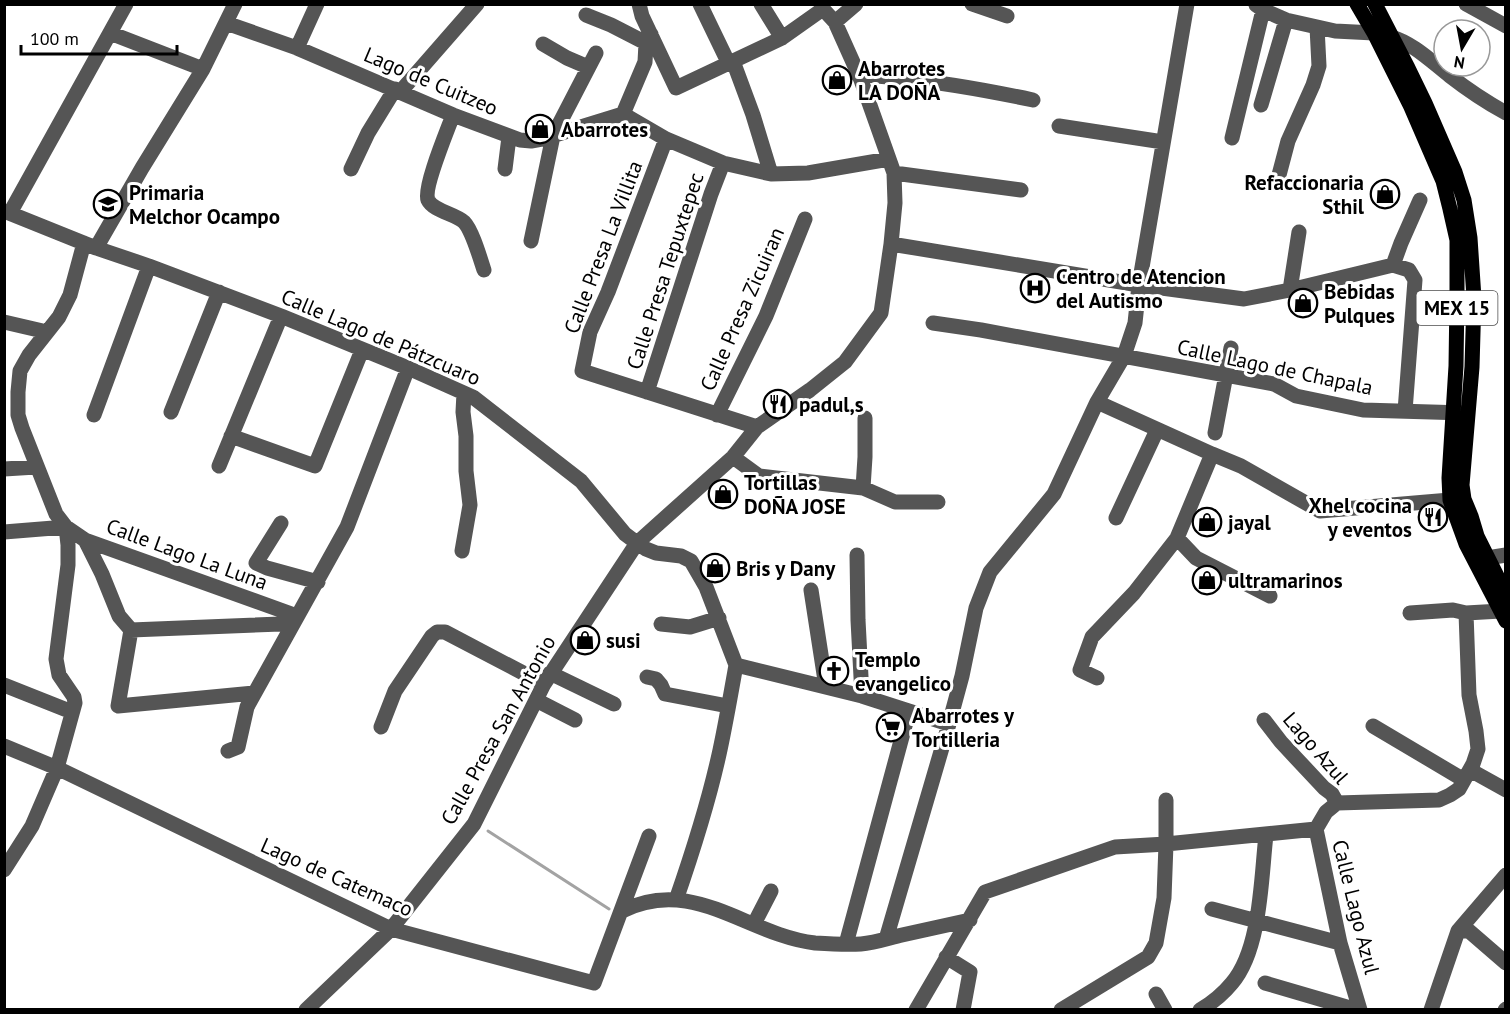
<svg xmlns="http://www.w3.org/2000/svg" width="1510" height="1014" viewBox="0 0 1510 1014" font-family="'PT Sans',sans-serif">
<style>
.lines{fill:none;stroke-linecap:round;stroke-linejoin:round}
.stream{stroke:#a3a3a3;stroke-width:3}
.minor{stroke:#555;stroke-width:15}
.major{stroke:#000;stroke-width:15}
.labels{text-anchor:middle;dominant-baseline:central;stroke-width:6;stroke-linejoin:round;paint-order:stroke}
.shield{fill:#fff;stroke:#4c4c4c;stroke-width:1.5}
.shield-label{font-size:20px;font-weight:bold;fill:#000}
.poi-label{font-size:21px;font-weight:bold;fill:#000;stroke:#fff;text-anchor:start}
.street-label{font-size:21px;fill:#000;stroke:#fff}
</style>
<rect width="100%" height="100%" fill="#fff"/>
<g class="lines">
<!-- stream -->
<path class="stream" d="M488,831L609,909"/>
<!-- minor -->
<path class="minor" d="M639,4L642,16L676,88L782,38L823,9
M700,4L728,62
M761,4L782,38
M972,4L1007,16
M1466,4L1506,26
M1256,5L1263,10L1286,20L1335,31L1374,33
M586,15L611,25L646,43
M835,22L856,4
M226,23L297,48L453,115L520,140L531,141L542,139L623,114
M110,33L203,69
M1391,37C1413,43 1432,62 1450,76C1468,90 1486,102 1506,113
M543,44L567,58L588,67
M297,48L317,4
M733,61L753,115L771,174
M858,75C874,75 889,77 905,79C948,83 990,91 1033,100
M401,91L477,4
M1261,105L1286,20
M623,114L666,139L723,163L771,174L808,173L889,159
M623,114L645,62L646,43L651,34
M453,115C448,129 423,188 428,200C433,211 456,214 464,222C472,230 480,258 484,270
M1059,126L1163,142
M1232,138L1263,10
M666,139L608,292L590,332L582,371L757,427
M351,169L368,133L395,89
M505,169L509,137
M894,173L1021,190
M1279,175L1288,141L1313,85L1319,66L1317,27
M4,211L96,248L149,266L281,316L408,368L473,397L581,481L625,534L637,543L646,549L656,553L681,556L691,561L706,587L736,665
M10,213L126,4
M531,241L553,136L596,53
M891,244L1139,285L1244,299L1290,290L1393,265L1409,270L1415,280L1405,411
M96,248L142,168L203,69L235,4
M1393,265L1401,243L1420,200
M1290,290L1299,232
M4,322L47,332
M933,323L981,330L1274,384L1296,396L1363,410L1465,413
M647,392L711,194L723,163
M1097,402L1212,454L1241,466L1320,511L1450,500
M171,412L219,292
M94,415L149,266
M717,415L766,316L805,219
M1215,433L1231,348
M231,436L315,466L362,350
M733,457L759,476L863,488L895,502H938
M219,466L281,316
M4,469L36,467
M863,488L865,457V418
M1116,518L1157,430
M281,523L256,563L267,568L318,582
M4,532L66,527L85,540L297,616
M1177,538L1196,558L1270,596
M85,540L102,574L119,616L131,630L118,706L254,693
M462,551L470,505L466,471V436L463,412L464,393
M857,555L858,620L862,696
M1487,558L1506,555
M811,590L826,687
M1410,613L1453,610L1466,613L1501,611
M661,624L690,627L719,618
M131,630L281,624L297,616
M736,665L862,696L949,724
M550,673L614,704
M647,677L656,679L661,685L665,694L728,706
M1097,678L1080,670L1092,637L1134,593L1177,538L1212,454
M4,685L72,712
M536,700L575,720
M1264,720L1281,742L1324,788L1332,794L1337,803
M1373,726L1464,780
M381,727L395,691L432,636L437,632H445L544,684
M4,746L57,768L391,929L594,983L649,836
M228,751L238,747L247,707L347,527L408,368
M1470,770L1506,790
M4,870L32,826L57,768L75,703L74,697L59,675L56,659L68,565V545L66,527L56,514L22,428L18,415V392L20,371L29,355L59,317L70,295L84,243
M676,900C693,851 709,801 720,750C726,722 731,693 736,665
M1212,909L1340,943
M622,911C693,875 747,935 815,943C830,944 847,945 861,944C875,943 889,938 902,935C925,930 947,925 970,920
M754,924L771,891
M1458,931H1469L1506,963
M886,939L949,724L962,676L976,608L990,572L1054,494L1097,402L1124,356L1135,323L1139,285L1187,4
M846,944L909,711
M946,957L970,972L963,1010
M1265,983L1357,1010
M1156,994L1165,1010
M306,1010L391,929L474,824L544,684L637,543L733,457L757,427L810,390L845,362L881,313L891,244L895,203L894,173L861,80L835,22L823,9L821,4
M916,1010L985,892L1115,847L1166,844L1316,829
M1061,1010L1148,957L1156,943L1164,898L1166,844V800
M1200,1010C1212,1003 1223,994 1232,983C1261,949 1261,878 1266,835
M1360,1010L1340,943L1316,829L1326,812L1337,803L1439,800L1450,795L1459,789L1473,764L1478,749L1476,731L1469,695L1466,613
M1431,1010L1458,931L1506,875
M1505,1010L1506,1009"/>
<!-- major -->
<path class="major" d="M1357,4L1374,33L1411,107L1443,181L1450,209L1457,240V296L1456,366L1449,478L1450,500L1466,544L1506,621
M1375,4L1408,68L1425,103L1455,172L1464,200L1470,238L1474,298L1472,367L1462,485L1464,499L1471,516L1477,536L1506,594"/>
</g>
<!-- icons -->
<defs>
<g id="shop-ring" transform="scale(1.5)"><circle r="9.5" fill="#fff" stroke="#000" stroke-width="1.5"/><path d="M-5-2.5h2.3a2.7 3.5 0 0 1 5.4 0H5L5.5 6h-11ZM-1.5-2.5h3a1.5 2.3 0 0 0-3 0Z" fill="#000"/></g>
<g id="school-ring" transform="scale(1.5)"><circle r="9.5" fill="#fff" stroke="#000" stroke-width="1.5"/><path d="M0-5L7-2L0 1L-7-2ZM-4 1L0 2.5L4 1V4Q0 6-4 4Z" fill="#000"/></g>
<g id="hospital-ring" transform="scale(1.5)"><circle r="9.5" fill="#fff" stroke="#000" stroke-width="1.5"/><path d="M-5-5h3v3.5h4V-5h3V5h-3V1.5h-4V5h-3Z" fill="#000"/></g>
<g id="restaurant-ring" transform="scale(1.5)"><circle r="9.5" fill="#fff" stroke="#000" stroke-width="1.5"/><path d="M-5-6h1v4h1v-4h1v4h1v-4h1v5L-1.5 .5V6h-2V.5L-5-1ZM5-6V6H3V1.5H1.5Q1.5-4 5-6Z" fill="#000"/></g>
<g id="church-ring" transform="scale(1.5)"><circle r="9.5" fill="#fff" stroke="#000" stroke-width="1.5"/><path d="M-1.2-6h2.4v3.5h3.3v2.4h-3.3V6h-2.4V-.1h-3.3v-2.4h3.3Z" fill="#000"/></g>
<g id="supermarket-ring" transform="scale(1.5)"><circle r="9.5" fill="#fff" stroke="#000" stroke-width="1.5"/><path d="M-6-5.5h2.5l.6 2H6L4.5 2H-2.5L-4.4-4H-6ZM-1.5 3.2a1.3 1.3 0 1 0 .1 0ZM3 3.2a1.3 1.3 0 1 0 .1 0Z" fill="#000"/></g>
</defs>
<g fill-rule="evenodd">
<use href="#shop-ring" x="837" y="80"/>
<use href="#shop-ring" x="540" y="129"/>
<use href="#shop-ring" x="1385" y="194"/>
<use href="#school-ring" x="108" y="204"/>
<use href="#hospital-ring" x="1035" y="288"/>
<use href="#shop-ring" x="1303" y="303"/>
<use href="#restaurant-ring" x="778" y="404"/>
<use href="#shop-ring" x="723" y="494"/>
<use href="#restaurant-ring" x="1433" y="517"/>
<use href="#shop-ring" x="1207" y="522"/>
<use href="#shop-ring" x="715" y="568"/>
<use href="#shop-ring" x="1207" y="580"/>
<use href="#shop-ring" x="585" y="640"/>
<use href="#church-ring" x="834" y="671"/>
<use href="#supermarket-ring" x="891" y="727"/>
</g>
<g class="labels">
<!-- shield labels -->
<rect class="shield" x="1416.5" y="291" width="81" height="34" rx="4.5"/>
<g class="shield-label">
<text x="1457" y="308">MEX 15</text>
</g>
<!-- poi labels -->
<g class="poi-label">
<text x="858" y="68">Abarrotes<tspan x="858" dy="24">LA DOÑA</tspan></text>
<text x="561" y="129">Abarrotes</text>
<text x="1364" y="182" text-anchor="end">Refaccionaria<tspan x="1364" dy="24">Sthil</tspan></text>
<text x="129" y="192">Primaria<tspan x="129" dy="24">Melchor Ocampo</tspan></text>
<text x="1056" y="276">Centro de Atencion<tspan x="1056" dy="24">del Autismo</tspan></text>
<text x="1324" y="291">Bebidas<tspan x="1324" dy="24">Pulques</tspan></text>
<text x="799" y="404">padul,s</text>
<text x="744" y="482">Tortillas<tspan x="744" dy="24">DOÑA JOSE</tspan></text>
<text x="1412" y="505" text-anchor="end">Xhel cocina<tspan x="1412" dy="24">y eventos</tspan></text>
<text x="1228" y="522">jayal</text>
<text x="736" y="568">Bris y Dany</text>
<text x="1228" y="580">ultramarinos</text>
<text x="606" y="640">susi</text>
<text x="855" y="659">Templo<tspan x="855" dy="24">evangelico</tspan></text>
<text x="912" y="715">Abarrotes y<tspan x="912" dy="24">Tortilleria</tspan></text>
</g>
<!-- street labels -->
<g class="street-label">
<text transform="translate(431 81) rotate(23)">Lago de Cuitzeo</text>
<text transform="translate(603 247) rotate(-69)">Calle Presa La Villita</text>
<text transform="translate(665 271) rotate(-72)">Calle Presa Tepuxtepec</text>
<text transform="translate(742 309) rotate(-66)">Calle Presa Zicuiran</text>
<text transform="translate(381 337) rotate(23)">Calle Lago de Pátzcuaro</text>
<text transform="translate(1275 367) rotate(12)">Calle Lago de Chapala</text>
<text transform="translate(187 554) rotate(20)">Calle Lago La Luna</text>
<text transform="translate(498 730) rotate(-61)">Calle Presa San Antonio</text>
<text transform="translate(1316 748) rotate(49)">Lago Azul</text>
<text transform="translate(337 877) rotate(24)">Lago de Catemaco</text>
<text transform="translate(1356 907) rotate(76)">Calle Lago Azul</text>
</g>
</g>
<!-- border -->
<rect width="1510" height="1014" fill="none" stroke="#000000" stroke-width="12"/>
<!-- north arrow -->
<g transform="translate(1462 48) rotate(190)"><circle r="28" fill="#ffffff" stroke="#999999" stroke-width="1.5"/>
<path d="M0-4.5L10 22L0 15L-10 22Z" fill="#000000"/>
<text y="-9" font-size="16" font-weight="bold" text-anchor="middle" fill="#000000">N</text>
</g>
<!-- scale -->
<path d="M21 45v9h156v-9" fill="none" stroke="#000000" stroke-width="3"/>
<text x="30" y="45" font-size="18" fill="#000000" stroke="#ffffff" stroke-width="4.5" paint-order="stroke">100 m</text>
</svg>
